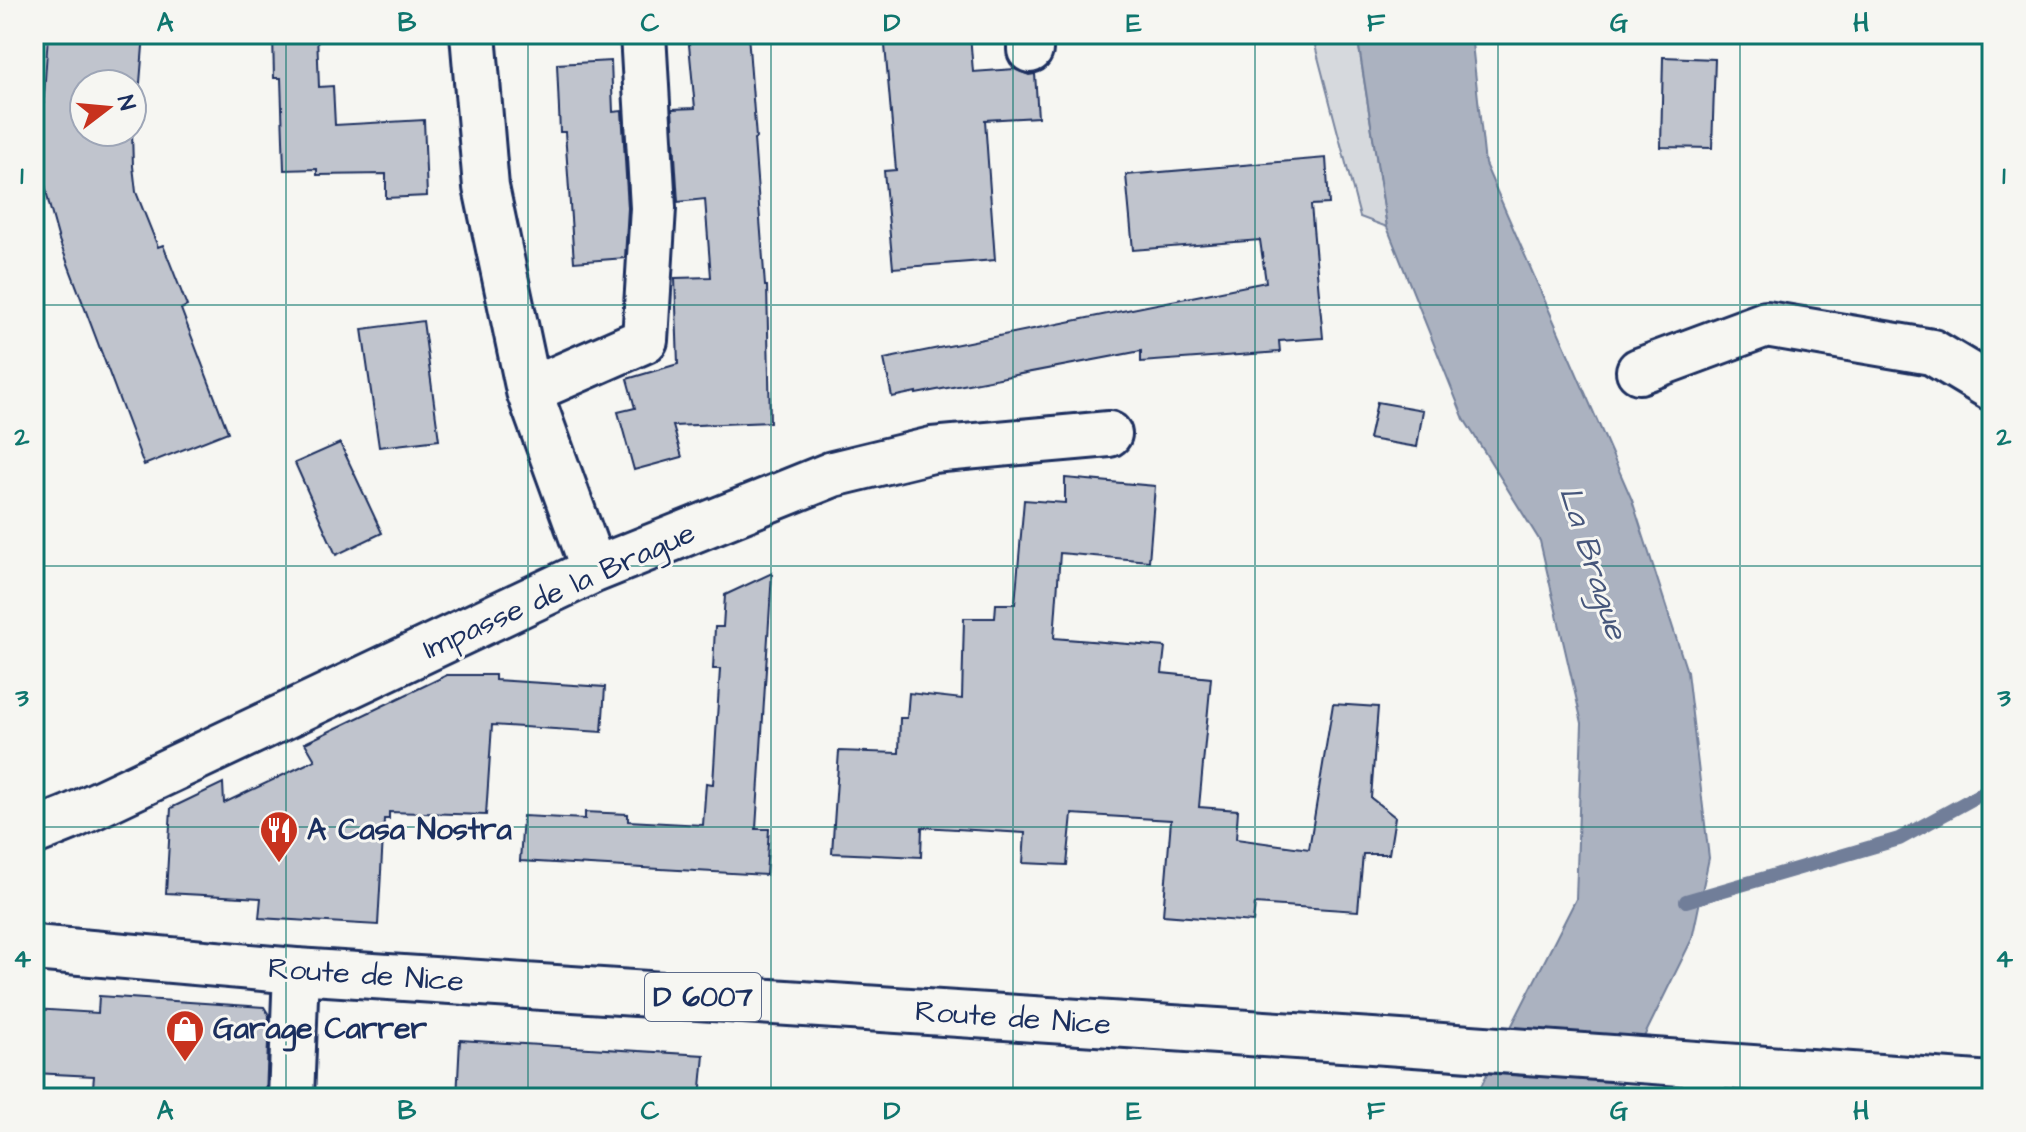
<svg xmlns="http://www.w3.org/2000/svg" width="2026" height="1132" viewBox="0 0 2026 1132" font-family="'Architects Daughter',sans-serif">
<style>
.green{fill:#d6d9dd;stroke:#78849e;stroke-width:2}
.water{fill:#abb2c0;stroke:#717e99;stroke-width:2}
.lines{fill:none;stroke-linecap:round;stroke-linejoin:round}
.stream{stroke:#717e99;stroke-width:14}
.building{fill:#c0c4cd;stroke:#1b2f5e;stroke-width:2}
.minor-casing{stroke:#1b2f5e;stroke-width:50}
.primary-casing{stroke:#1b2f5e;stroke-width:50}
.minor{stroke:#f6f6f2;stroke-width:44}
.primary{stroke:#f6f6f2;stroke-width:44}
.grid{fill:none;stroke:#0f766e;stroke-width:2;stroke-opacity:0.55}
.labels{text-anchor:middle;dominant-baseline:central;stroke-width:6;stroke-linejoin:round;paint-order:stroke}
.shield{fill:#f6f6f2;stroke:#5d6b8a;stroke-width:2}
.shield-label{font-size:28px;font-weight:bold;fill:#1b2f5e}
.street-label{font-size:30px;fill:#1b2f5e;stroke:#f6f6f2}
.poi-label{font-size:30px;font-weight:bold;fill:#1b2f5e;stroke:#f6f6f2;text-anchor:start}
.water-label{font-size:32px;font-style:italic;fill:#46567b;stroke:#f6f6f2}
.neatline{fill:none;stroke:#0f766e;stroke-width:3}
.grid-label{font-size:26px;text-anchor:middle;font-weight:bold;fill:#0f766e}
</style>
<rect width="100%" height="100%" fill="#f6f6f2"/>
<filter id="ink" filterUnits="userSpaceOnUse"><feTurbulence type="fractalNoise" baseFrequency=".0125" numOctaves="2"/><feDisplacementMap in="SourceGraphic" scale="16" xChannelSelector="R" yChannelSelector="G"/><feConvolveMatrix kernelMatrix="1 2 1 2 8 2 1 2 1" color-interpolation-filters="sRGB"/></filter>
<g filter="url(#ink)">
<!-- green -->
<path class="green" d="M1312,34H1357L1387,227L1360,217Z"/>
<!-- water -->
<path class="water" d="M1357,34H1471L1485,164L1632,500L1687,672L1709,858L1692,939L1614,1098H1475L1576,899L1582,723L1540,541L1464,419L1387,227Z"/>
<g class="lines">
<!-- stream -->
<path class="stream" d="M1686,901L1899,839L1992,788"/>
</g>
<!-- building -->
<path class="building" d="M48,34H144L140,83L84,84V132H132L133,166L136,192L158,247L163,245L187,306L181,309L228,432L144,465L59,240L49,204L44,180L42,126Z
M273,34H317L319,87L333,86L335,125L424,120L427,196L386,198V174L317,175V169L284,170L281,78H274Z
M688,34H748L756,138L754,139L765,286H767L770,422L673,426L682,457L634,470L618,412L635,408L627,379L678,364L675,278L711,277L705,199L678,202L672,109L695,108Z
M884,34H970L973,72L1015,69L1029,75L1035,74L1038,117L985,120L995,260L893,268L884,171L896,170Z
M1663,57L1715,59L1712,148L1661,147Z
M611,61L613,112L622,111L628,208L625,258L574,262L565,132H560L557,64Z
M1326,158L1329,204L1311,205L1323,338L1279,341L1280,352L1141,362V351L916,394V392L892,397L884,359L1266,282L1260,240L1133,250L1126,175Z
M423,321L439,440L379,447L362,329Z
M1377,402L1423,410L1417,447L1369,439Z
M340,443L382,533L336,555L295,463Z
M1065,478L1155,486L1149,561L1060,553L1054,638L1165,647L1162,673L1211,678L1199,807L1238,810L1236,839L1309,849L1333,704L1378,707L1371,798L1395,817L1389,854H1363L1358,911L1255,904L1253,922L1163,915L1171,820L1072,814L1067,865L1023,863L1025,833L922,827L921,857L832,853L839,751L899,753L900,718H907L909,693L962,699L964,618H995L996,604H1015L1024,500L1065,503Z
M772,573L756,829H769L766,875L520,861L523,816L585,819V812L628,814V821L703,825L706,783L713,784L720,669H713L715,627H723L725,595Z
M447,675H495V680L605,687L602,732L492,725L486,815L389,812V819H384L378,925L259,918L261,898L166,893L171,808L223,783L224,803L315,760L305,743Z
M99,996L264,1007L269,1015L266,1098H92L94,1076L34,1073V1009L98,1013Z
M460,1040L704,1055L700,1098H457Z"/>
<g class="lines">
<!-- minor casing -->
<g class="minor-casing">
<path id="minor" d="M473,34L486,187L529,391L594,570
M1030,34V50
M1639,371L1766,324L1932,352L1992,388
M529,391L645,340L653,208L643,34
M34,832L69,818L594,570L833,474L932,450L1109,434
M291,1098L296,971"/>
</g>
<!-- primary casing -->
<g class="primary-casing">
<path id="primary" d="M34,948L296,971L1372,1041L1992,1085"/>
</g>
<!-- minor -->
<use href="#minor" class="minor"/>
<!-- primary -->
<use href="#primary" class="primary"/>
</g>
</g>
<!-- grid -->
<path class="grid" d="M286,34V1098M528,34V1098M771,34V1098M1013,34V1098M1255,34V1098M1498,34V1098M1740,34V1098M34,305H1992M34,566H1992M34,827H1992"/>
<!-- icons -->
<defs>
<g id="restaurant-pin" transform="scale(2)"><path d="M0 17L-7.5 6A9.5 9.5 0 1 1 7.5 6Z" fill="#c8321e" stroke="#f6f6f2"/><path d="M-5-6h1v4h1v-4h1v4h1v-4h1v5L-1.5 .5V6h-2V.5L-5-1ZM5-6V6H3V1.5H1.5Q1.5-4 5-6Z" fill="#fff"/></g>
<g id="shop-pin" transform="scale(2)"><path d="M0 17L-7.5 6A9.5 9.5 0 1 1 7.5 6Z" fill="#c8321e" stroke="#f6f6f2"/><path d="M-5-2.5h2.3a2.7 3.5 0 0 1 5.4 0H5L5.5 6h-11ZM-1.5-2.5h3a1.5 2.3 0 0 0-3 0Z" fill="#fff"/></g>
</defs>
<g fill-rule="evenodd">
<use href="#restaurant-pin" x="279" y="830"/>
<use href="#shop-pin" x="185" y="1029"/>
</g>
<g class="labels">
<!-- shield labels -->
<rect class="shield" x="645" y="973" width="116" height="48" rx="6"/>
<g class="shield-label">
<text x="703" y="997">D 6007</text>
</g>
<!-- street labels -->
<g class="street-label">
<text transform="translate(559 591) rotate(-24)">Impasse de la Brague</text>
<text transform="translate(366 975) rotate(4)">Route de Nice</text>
<text transform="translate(1013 1018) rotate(4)">Route de Nice</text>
</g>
<!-- poi labels -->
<g class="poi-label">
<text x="307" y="830">A Casa Nostra</text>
<text x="213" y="1029">Garage Carrer</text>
</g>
<!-- water labels -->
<g class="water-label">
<text transform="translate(1593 563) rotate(72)">La Brague</text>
</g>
</g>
<!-- margin -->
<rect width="2026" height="1132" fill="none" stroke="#f6f6f2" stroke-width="88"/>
<!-- north arrow -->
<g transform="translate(108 108) rotate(74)"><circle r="38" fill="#f6f6f2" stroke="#9ea6b7" stroke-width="2"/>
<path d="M0-6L14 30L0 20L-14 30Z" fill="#c8321e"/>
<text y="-12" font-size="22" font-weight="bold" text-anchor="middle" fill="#1b2f5e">N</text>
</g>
<rect x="44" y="44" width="1938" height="1044" class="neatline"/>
<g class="grid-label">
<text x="165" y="31">A</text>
<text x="407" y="31">B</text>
<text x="650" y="31">C</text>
<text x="892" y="31">D</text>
<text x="1134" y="31">E</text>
<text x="1376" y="31">F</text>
<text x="1619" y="31">G</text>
<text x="1861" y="31">H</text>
<text x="22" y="184">1</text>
<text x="2004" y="184">1</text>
<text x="22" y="445">2</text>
<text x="2004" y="445">2</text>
<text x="22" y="706">3</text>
<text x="2004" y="706">3</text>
<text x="22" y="967">4</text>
<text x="2004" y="967">4</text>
<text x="165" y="1119">A</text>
<text x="407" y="1119">B</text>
<text x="650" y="1119">C</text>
<text x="892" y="1119">D</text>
<text x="1134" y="1119">E</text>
<text x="1376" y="1119">F</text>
<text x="1619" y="1119">G</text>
<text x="1861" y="1119">H</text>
</g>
</svg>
